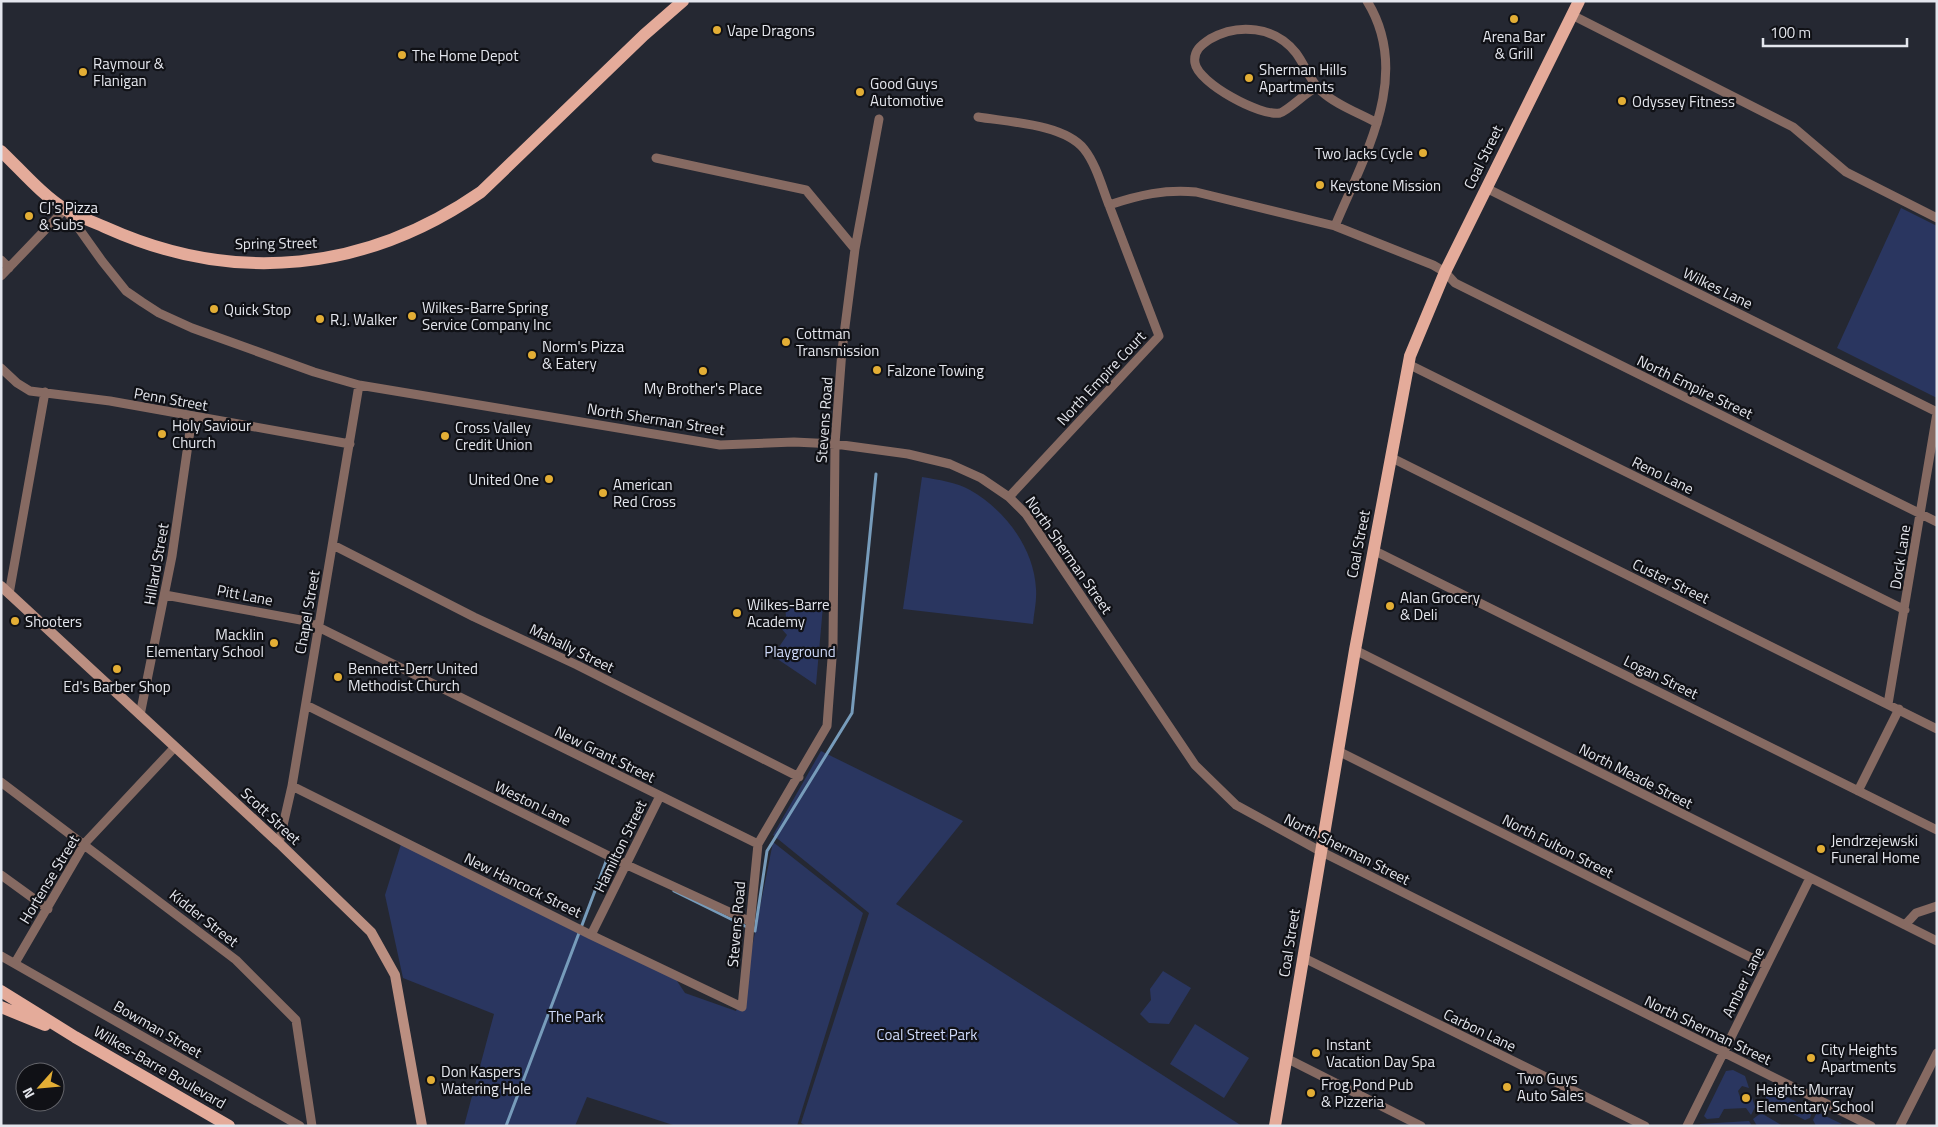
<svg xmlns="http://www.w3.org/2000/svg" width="1938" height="1127" viewBox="0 0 1938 1127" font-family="'Titillium Web',sans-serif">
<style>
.green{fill:#2a3660}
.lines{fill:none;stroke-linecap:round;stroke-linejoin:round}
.stream{stroke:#779cbb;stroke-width:3}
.street{stroke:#866a62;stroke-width:9}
.secondary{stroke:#bb8f81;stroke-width:10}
.primary{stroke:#e4ab9a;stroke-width:12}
.poi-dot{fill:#e3ae35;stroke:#101116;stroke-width:2}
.labels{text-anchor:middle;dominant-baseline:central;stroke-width:4.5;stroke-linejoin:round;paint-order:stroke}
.poi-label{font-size:15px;fill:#e4e6ed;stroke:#101116;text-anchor:start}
.street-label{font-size:15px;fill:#e4e6ed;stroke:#101116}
.park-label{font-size:15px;fill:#cfdafa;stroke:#101116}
</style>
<rect width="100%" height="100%" fill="#252832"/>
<!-- green -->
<path class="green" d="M1901,208L1937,226V398L1837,348Z
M922,477C939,480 956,482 970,490C1005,510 1034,548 1036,589C1037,600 1034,612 1033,624L903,609Z
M785,603L823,606L816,685L773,656L787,635L779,626L786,618Z
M821,751L963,821L896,904L1242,1126H807L801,1123L869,913L773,835Z
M402,841L671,972L685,993L736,1011L743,993L773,842L863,913L797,1126H676L587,1097L575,1126H464L494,1014L403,978L385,895Z
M1163,971L1191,988L1169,1024L1149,1023L1140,1014L1151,1000L1150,989Z
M1195,1024L1249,1058L1224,1098L1170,1064Z
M1733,1070L1745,1076L1749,1088L1742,1086L1738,1091L1740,1097L1746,1099L1751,1094L1755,1107L1751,1115L1746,1108L1724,1109L1719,1118L1707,1119L1704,1116L1726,1071Z
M1765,1086L1813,1110L1810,1118L1805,1120L1769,1102L1766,1099Z
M1817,1112L1842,1124L1816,1126L1813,1120Z
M1761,1113L1783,1126H1757L1753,1119Z
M1749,1121L1752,1126H1699L1700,1124Z"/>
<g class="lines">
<!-- stream -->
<path class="stream" d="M674,891L755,931L767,851L852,713L876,474
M506,1126L607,859L610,860"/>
<!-- street -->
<path class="street" d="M1572,15L1793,127L1846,172L1937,218
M1317,87C1306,92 1288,111 1280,113C1261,117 1198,83 1195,63C1193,51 1201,45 1210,39C1238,23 1275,26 1296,53C1305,65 1310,81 1321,91C1336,105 1359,113 1377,123
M978,117C1008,122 1064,124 1084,149C1096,164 1102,187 1109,205
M656,158L806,190L855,249
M1486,188L1937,412
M1335,226C1364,156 1413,75 1367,1
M1,260L9,268
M1,276L65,209L102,261L126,291L142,302L159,313L192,328L314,372L359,385L720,445L794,442L835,444L908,454L950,464L981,478L1009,497L1026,514L1195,765L1236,805L1320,851L1871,1126
M1408,364L1905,610
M1,368L17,383L30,391L110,401L350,444
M1392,458L1937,729
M1009,497L1159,336L1109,205C1139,195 1165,189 1196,192L1335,226L1433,265L1445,272L1455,283L1937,522
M333,545L474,617L577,665L799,777
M1373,550L1937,830
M9,594L45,392
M165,595L306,621L758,844
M1355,650L1937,941
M1888,704L1937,413
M306,705L627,865L749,921
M140,715L172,556L192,417
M1338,751L1766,965
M1,782L236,960L296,1020L312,1126
M292,786L591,935L742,1007L758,844L827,726L833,645L835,444L842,350L855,249L879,119
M1858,791L1899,709
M279,843L292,786L359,385
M1,875L48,909
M1905,925L1916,913L1937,906
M591,935L660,796
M1,956L300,1126
M1304,958L1645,1126
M15,963L85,843L174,748
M1286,1058L1421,1126
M1687,1126L1810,878
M1900,1126L1937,1053"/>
<!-- secondary -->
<path class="secondary" d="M1,586L279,843L371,932L395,975L422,1126"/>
<!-- primary -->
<path class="primary" d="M1,151C21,170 42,195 66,210C79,217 94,222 107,228C236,286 367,271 481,192L644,35L683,1
M1,991L75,1037L229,1126
M1,1007L45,1025
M1275,1126L1355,650L1410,356L1445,272L1579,1"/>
</g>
<!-- markers -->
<g class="poi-dot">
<circle cx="1514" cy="19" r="5"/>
<circle cx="717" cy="30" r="5"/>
<circle cx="402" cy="55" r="5"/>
<circle cx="83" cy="72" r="5"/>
<circle cx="1249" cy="78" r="5"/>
<circle cx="860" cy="92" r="5"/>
<circle cx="1622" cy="101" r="5"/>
<circle cx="1423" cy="153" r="5"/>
<circle cx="1320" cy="185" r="5"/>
<circle cx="29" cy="216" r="5"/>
<circle cx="214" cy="309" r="5"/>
<circle cx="412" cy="316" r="5"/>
<circle cx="320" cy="319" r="5"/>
<circle cx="786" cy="342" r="5"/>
<circle cx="532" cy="355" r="5"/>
<circle cx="877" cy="370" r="5"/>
<circle cx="703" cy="371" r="5"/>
<circle cx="162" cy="434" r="5"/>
<circle cx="445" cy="436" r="5"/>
<circle cx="549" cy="479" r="5"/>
<circle cx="603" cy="493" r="5"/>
<circle cx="1390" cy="606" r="5"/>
<circle cx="737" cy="613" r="5"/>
<circle cx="15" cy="621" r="5"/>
<circle cx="274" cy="643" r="5"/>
<circle cx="117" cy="669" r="5"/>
<circle cx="338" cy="677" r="5"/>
<circle cx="1821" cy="849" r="5"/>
<circle cx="1316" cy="1053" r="5"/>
<circle cx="1811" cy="1058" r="5"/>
<circle cx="431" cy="1080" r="5"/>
<circle cx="1507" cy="1087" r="5"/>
<circle cx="1311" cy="1093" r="5"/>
<circle cx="1746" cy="1098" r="5"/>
</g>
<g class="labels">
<!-- poi labels -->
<g class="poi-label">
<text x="727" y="30">Vape Dragons</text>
<text x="1514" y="36" text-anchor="middle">Arena Bar<tspan x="1514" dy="17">&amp; Grill</tspan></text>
<text x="412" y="55">The Home Depot</text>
<text x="93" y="63">Raymour &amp;<tspan x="93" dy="17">Flanigan</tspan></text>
<text x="1259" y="69">Sherman Hills<tspan x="1259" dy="17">Apartments</tspan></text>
<text x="870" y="83">Good Guys<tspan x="870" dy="17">Automotive</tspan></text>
<text x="1632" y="101">Odyssey Fitness</text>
<text x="1413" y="153" text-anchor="end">Two Jacks Cycle</text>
<text x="1330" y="185">Keystone Mission</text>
<text x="39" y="207">CJ's Pizza<tspan x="39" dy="17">&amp; Subs</tspan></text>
<text x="422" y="307">Wilkes-Barre Spring<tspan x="422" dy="17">Service Company Inc</tspan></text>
<text x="224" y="309">Quick Stop</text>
<text x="330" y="319">R.J. Walker</text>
<text x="796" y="333">Cottman<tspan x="796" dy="17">Transmission</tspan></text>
<text x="542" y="346">Norm's Pizza<tspan x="542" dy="17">&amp; Eatery</tspan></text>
<text x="887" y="370">Falzone Towing</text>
<text x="703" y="388" text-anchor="middle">My Brother's Place</text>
<text x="172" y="425">Holy Saviour<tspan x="172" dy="17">Church</tspan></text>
<text x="455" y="427">Cross Valley<tspan x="455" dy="17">Credit Union</tspan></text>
<text x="539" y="479" text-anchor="end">United One</text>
<text x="613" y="484">American<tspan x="613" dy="17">Red Cross</tspan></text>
<text x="1400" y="597">Alan Grocery<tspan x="1400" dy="17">&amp; Deli</tspan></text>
<text x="747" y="604">Wilkes-Barre<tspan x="747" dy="17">Academy</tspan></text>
<text x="25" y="621">Shooters</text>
<text x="264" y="634" text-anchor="end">Macklin<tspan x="264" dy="17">Elementary School</tspan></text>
<text x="348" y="668">Bennett-Derr United<tspan x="348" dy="17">Methodist Church</tspan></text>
<text x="117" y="686" text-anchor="middle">Ed's Barber Shop</text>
<text x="1831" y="840">Jendrzejewski<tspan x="1831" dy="17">Funeral Home</tspan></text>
<text x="1326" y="1044">Instant<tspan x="1326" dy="17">Vacation Day Spa</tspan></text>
<text x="1821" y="1049">City Heights<tspan x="1821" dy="17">Apartments</tspan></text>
<text x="441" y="1071">Don Kaspers<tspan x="441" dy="17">Watering Hole</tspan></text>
<text x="1517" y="1078">Two Guys<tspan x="1517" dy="17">Auto Sales</tspan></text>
<text x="1321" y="1084">Frog Pond Pub<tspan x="1321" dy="17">&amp; Pizzeria</tspan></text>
<text x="1756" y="1089">Heights Murray<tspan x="1756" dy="17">Elementary School</tspan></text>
</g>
<!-- street labels -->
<g class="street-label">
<text transform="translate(1483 157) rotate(-64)">Coal Street</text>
<text transform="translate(276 243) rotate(-1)">Spring Street</text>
<text transform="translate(1718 288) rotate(26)">Wilkes Lane</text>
<text transform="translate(1101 378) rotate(-47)">North Empire Court</text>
<text transform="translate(1695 387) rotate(26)">North Empire Street</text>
<text transform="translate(171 399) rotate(10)">Penn Street</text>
<text transform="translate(656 419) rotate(9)">North Sherman Street</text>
<text transform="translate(824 420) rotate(-86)">Stevens Road</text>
<text transform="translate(1663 475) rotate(26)">Reno Lane</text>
<text transform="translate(1358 544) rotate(-79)">Coal Street</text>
<text transform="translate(1069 555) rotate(55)">North Sherman Street</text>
<text transform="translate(1900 557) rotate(-81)">Dock Lane</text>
<text transform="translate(156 564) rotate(-80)">Hillard Street</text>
<text transform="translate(1671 581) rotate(26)">Custer Street</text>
<text transform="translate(245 595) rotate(11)">Pitt Lane</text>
<text transform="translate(307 612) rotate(-80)">Chapel Street</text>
<text transform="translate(572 648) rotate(26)">Mahally Street</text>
<text transform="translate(1661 677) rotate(26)">Logan Street</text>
<text transform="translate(605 754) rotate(26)">New Grant Street</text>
<text transform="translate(1636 776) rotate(27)">North Meade Street</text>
<text transform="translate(533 803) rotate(26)">Weston Lane</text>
<text transform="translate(271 816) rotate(43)">Scott Street</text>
<text transform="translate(620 846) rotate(-64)">Hamilton Street</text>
<text transform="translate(1558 846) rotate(27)">North Fulton Street</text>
<text transform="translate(1347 849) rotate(27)">North Sherman Street</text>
<text transform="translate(49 879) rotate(-59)">Hortense Street</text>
<text transform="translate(523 885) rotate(26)">New Hancock Street</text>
<text transform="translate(204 918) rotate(38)">Kidder Street</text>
<text transform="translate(736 924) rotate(-85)">Stevens Road</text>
<text transform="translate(1289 943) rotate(-81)">Coal Street</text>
<text transform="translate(1743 982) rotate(-64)">Amber Lane</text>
<text transform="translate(158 1029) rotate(30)">Bowman Street</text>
<text transform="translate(1480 1030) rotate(26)">Carbon Lane</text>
<text transform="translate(1708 1030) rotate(26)">North Sherman Street</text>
<text transform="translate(160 1067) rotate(30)">Wilkes-Barre Boulevard</text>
</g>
<!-- park labels -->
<g class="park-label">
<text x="800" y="651">Playground</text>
<text x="576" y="1016">The Park</text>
<text x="927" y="1034">Coal Street Park</text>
</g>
</g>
<!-- border -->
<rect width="1938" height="1127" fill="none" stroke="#e4e6ed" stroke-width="5"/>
<!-- north arrow -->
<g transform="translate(40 1087) rotate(243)"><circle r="24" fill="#101116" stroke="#65666c"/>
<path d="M0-4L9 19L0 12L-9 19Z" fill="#e3ae35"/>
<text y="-8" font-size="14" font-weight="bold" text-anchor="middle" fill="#e4e6ed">N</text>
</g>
<!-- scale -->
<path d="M1763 38v8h144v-8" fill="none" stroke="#e4e6ed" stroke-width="2.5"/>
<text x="1770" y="38" font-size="15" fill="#e4e6ed" stroke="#101116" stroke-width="4" paint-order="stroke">100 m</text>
</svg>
